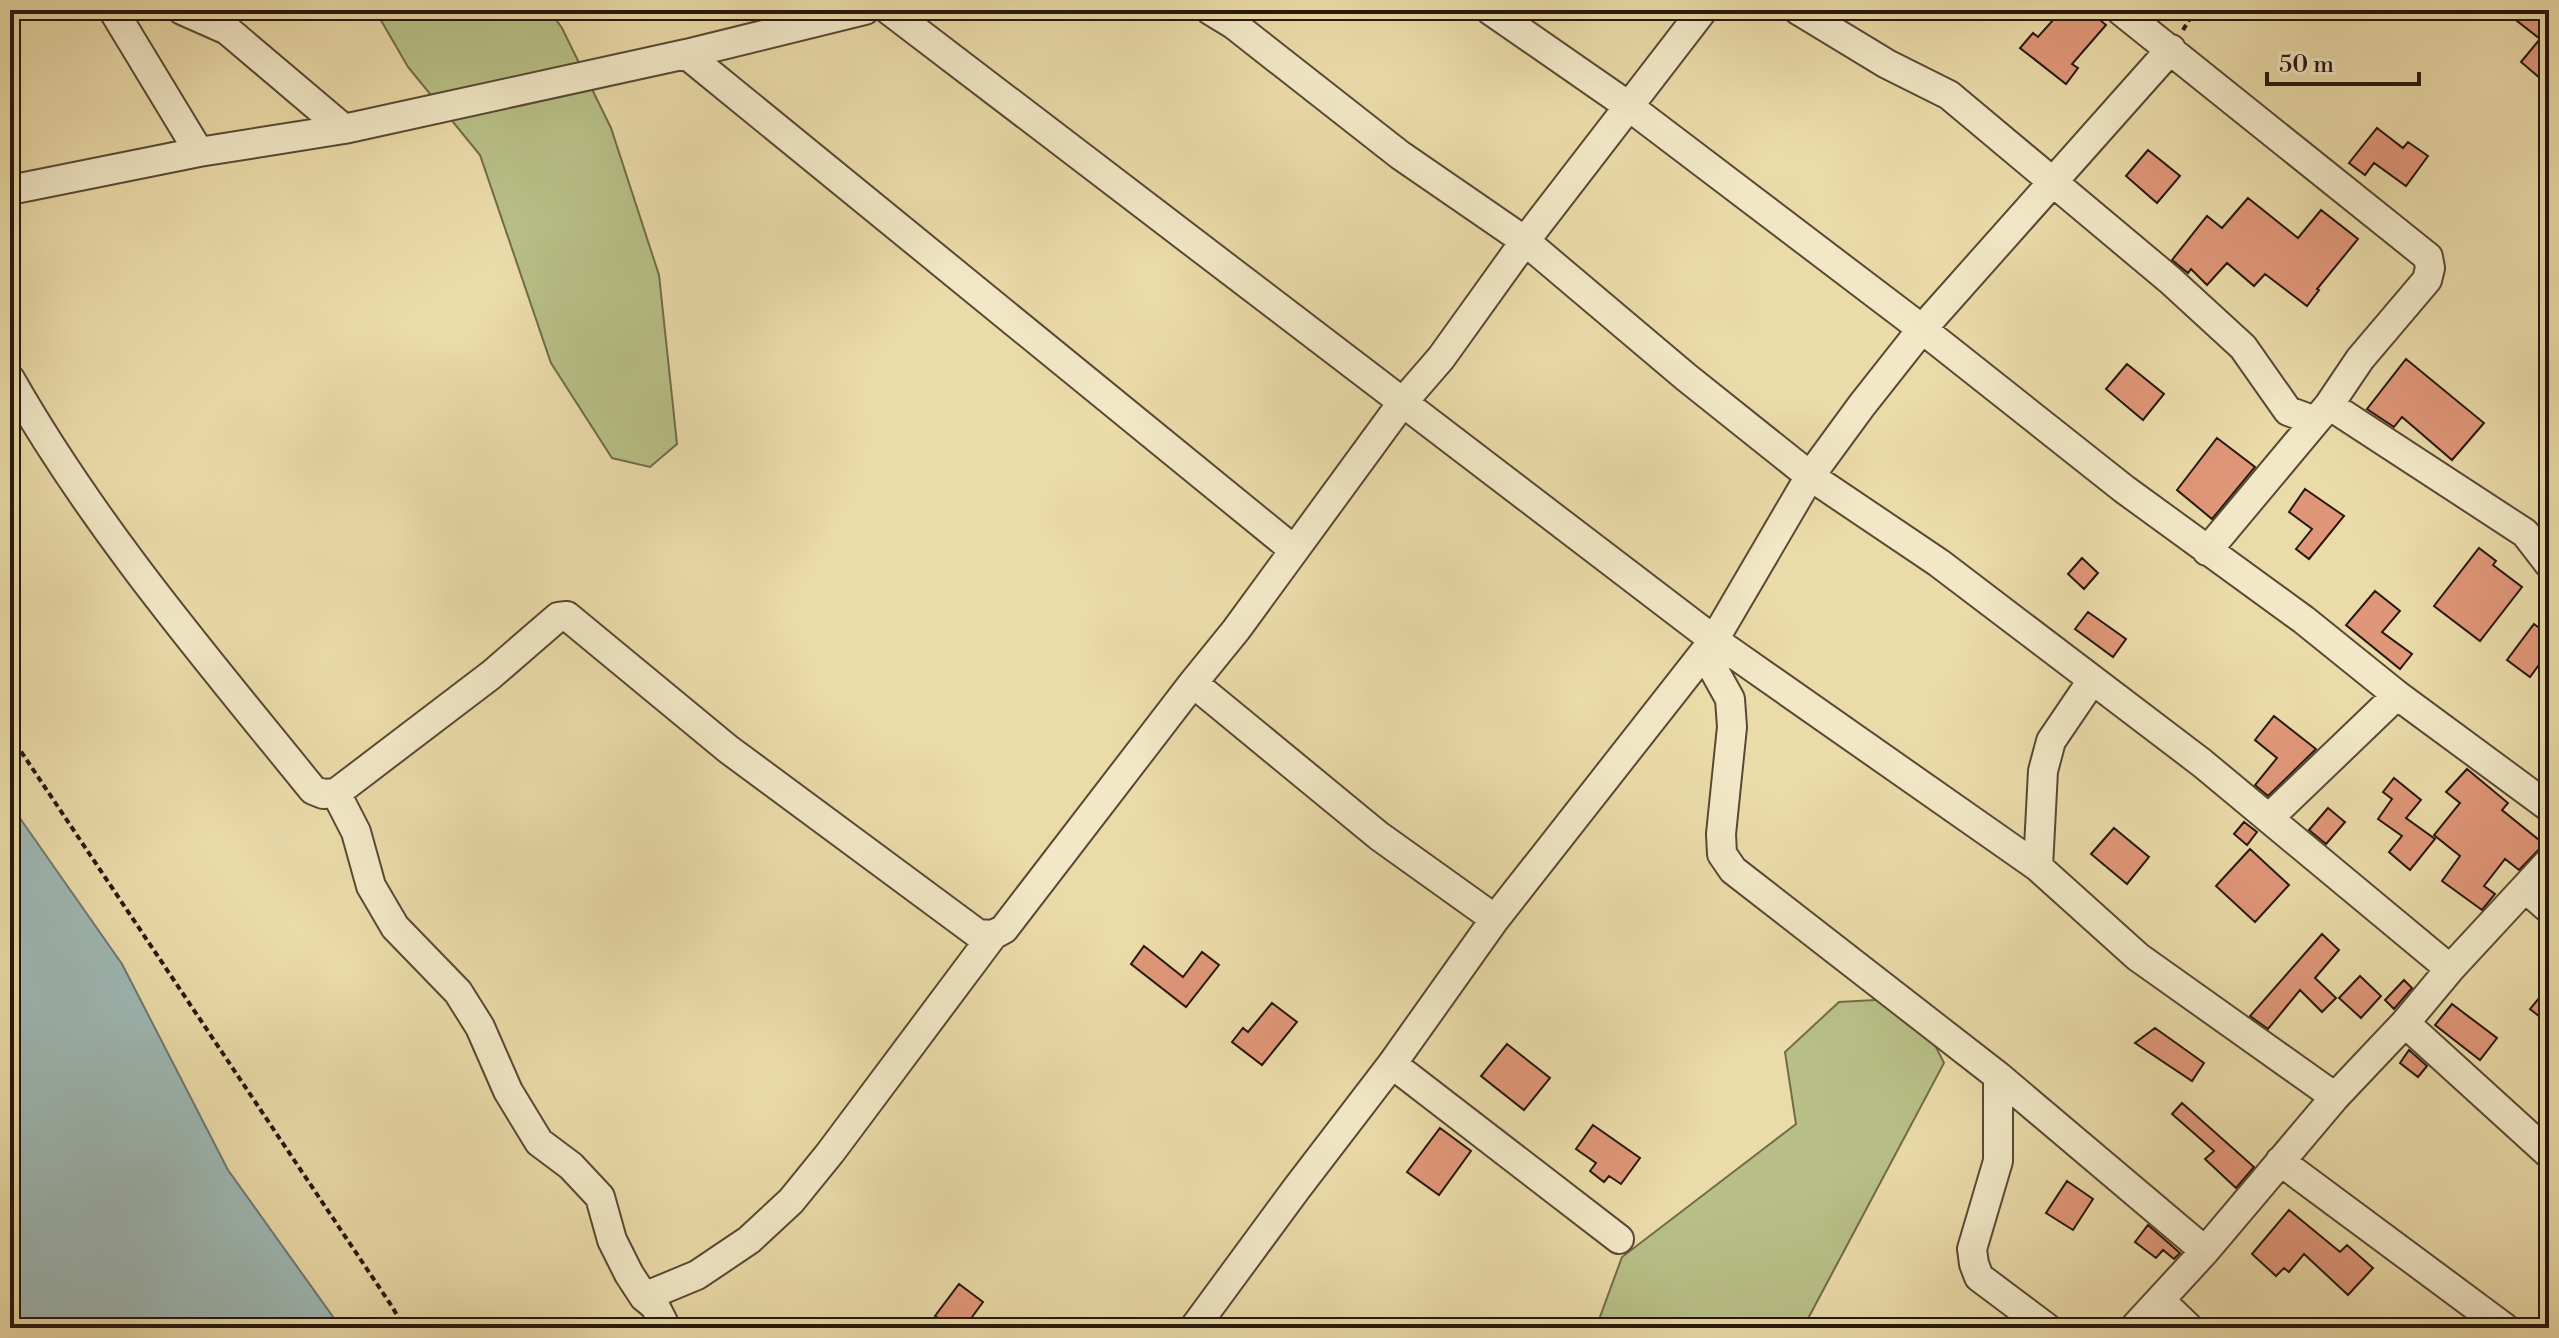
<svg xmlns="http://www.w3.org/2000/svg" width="2559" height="1338" viewBox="0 0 2559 1338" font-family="'Libre Bodoni',serif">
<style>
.green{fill:#b8c087;stroke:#706c4a;stroke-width:2}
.water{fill:#9eb8b4;stroke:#6e7871;stroke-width:2}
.building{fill:#e09779;stroke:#27180d;stroke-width:2}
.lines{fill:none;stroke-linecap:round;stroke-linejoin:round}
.minor-casing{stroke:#584934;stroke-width:32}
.path{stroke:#27180d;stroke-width:4;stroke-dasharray:6 4;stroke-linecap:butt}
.minor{stroke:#f2e8c7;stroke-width:28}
</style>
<rect width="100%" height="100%" fill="#ebdba9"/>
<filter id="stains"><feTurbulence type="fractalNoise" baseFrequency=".0025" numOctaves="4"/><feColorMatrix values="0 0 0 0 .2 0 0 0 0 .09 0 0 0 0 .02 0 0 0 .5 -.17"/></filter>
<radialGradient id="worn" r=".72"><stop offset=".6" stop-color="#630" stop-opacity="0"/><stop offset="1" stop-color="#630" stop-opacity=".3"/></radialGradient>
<!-- green -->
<path class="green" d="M375,10H549L562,28L611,128L659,275L677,444L650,467L612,458L551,363L480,155L408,67Z
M1911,998L1944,1063L1803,1328H1600L1597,1325L1622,1257L1796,1124L1785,1052L1839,1002Z"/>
<!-- water -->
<path class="water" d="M10,804L122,964L228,1170L341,1328H10Z"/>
<!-- building -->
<path class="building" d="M2062,10H2088L2106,25L2072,64L2078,68L2066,84L2020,48L2033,33L2038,37Z
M2503,10H2549V69L2541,79L2521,62L2540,39Z
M2377,128L2403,148L2408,142L2428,156L2406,186L2374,163L2365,175L2349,163Z
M2148,150L2180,176L2157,203L2126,176Z
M2248,198L2298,238L2321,210L2358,239L2317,289L2319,290L2307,306L2265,274L2254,286L2227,263L2207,285L2191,269L2188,273L2172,260L2207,216L2222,228Z
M2406,359L2484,423L2452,460L2402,417L2394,427L2367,409Z
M2127,364L2164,394L2143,420L2106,389Z
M2217,438L2255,467L2212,519L2177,490Z
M2305,489L2344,516L2309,559L2296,549L2312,529L2289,512Z
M2479,548L2496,561L2493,565L2522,587L2480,641L2434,606Z
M2082,558L2098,573L2084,589L2068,574Z
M2375,591L2400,611L2382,632L2412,654L2400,669L2346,625Z
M2088,612L2126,639L2113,657L2075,629Z
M2534,624L2549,635V651L2530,677L2507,660Z
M2274,716L2316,749L2268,796L2255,785L2277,758L2255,740Z
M2467,769L2508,803L2502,810L2544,844L2519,870L2505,859L2484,886L2495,894L2482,910L2442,881L2460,856L2434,835L2460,803L2446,792Z
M2394,778L2421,800L2406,818L2435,839L2410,870L2389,852L2402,836L2378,819L2392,799L2383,792Z
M2328,808L2345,822L2326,844L2309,830Z
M2244,822L2257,832L2247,845L2234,834Z
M2114,828L2149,857L2127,884L2091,854Z
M2250,849L2289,885L2255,922L2216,886Z
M2322,934L2339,950L2315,978L2336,998L2322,1012L2300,990L2268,1029L2250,1016Z
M1144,946L1183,977L1202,952L1219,965L1186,1007L1131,964Z
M2360,976L2381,996L2361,1018L2339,998Z
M2404,980L2412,988L2394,1009L2385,1000Z
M2549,986V1024L2530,1009Z
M1272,1003L1297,1022L1262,1065L1232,1042L1243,1028L1248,1032Z
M2452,1004L2497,1038L2480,1060L2435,1025Z
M2155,1028L2204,1063L2192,1081L2135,1043Z
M1507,1044L1550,1078L1524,1110L1481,1076Z
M2409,1050L2427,1066L2418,1077L2400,1063Z
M2182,1103L2254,1167L2236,1188L2205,1159L2214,1151L2172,1114Z
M1593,1125L1640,1158L1621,1184L1609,1176L1604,1182L1590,1171L1596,1163L1576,1149Z
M1440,1128L1471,1151L1439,1195L1407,1172Z
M2067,1181L2093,1199L2073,1230L2046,1213Z
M2289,1210L2340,1252L2347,1245L2373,1268L2348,1295L2304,1254L2289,1272L2284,1268L2276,1276L2252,1254Z
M2148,1225L2180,1253L2174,1259L2163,1250L2156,1258L2135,1242Z
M959,1284L983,1302L964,1328H952L935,1316Z"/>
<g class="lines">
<!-- minor casing -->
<g class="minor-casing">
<path id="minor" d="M113,10L199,152
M182,10L225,29
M211,10L226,29L344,129
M889,10L1714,640L1495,919L1392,1064L1297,1188L1194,1328
M1210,10L1233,24L1400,155L1525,241L1686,377L1810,476L1939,563L2202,763L2450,969
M1490,10L1627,105L1922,329L2124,489L2304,620L2397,695L2549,807
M1798,10L1887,64L1949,95L2170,280L2243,347L2288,411L2315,421
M2120,10L2428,257L2430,268L2427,280L2360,359L2329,405L2207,551
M2171,49L1922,329L1862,405L1810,476L1714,640L2038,867L2138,957L2335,1097
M686,54L1294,550
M10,190L199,152L344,129L686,54L865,10
M10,379C94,527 206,658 313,790L323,794L336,793L491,675L558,617L567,616L728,749L978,934L993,935L1004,929L1193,683L1236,630L1402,403L1441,358L1525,241L1703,10
M2329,405L2525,533L2549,564
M1705,654L1730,699L1732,727L1721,834L1722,854L1733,870L1998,1076L2205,1251
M1193,683L1379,836L1495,919
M336,793L356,832L371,886L395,927L458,992L480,1027L508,1091L539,1142L571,1166L600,1197L612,1240L629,1274L644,1297L655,1306L666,1328
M2269,818L2397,695
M2038,867L2043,771L2051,741L2091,682
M2525,888L2549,909
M2405,1023L2549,1154
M1392,1064L1619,1239
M1998,1076V1161L1972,1249L1974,1264L1979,1277L2047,1328
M2280,1161L2505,1328
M644,1297L697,1275L749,1240L791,1201L830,1153L993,935
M2161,1301L2189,1328
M2134,1328L2205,1251L2335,1097L2405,1023L2450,969L2549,862"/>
</g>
<!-- path -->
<path class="path" d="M2183,30L2195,10
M10,735L393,1308L404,1328"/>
<!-- minor -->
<use href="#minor" class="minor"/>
</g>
<!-- margin -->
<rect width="2559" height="1338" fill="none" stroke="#ebdba9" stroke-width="40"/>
<rect x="12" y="12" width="2535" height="1314" fill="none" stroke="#27180d" stroke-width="4"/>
<rect x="20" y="20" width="2519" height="1298" fill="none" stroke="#27180d" stroke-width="2"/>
<!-- scale -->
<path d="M2267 72v12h152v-12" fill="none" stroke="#27180d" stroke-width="4"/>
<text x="2279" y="72" font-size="24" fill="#27180d" stroke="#f2e8c7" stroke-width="6" paint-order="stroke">50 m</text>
<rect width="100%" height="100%" filter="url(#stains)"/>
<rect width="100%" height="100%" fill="url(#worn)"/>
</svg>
